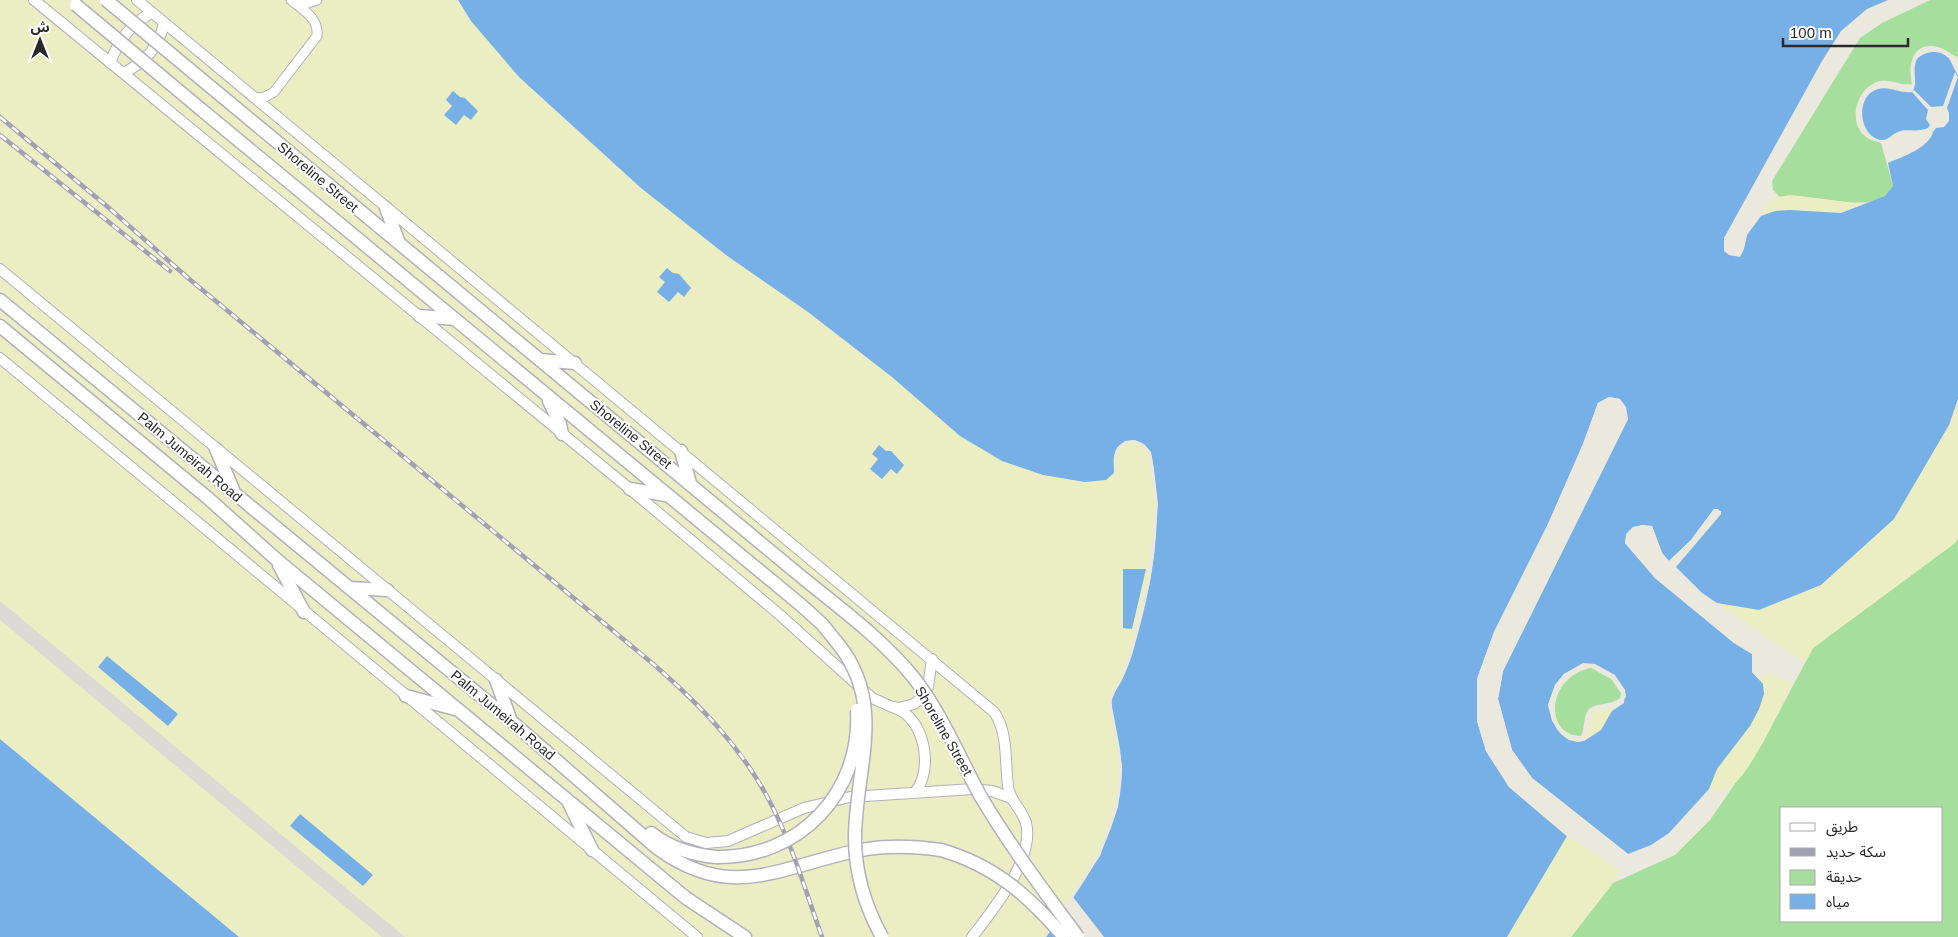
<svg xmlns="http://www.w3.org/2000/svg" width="1958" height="937" viewBox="0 0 1958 937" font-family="Helvetica,'Noto Sans Arabic',sans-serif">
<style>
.green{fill:#a5de9d;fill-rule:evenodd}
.sand{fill:#ebeec2}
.plaza{fill:#dcdad4}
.water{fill:#77b0e6;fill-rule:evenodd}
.pier{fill:#ebe8dd}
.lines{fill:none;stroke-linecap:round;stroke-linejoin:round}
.minor-casing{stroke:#b1b0bd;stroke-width:11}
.tertiary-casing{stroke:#b1b0bd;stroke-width:12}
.secondary-casing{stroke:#b1b0bd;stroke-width:15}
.minor{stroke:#fff;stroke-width:9}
.tertiary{stroke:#fff;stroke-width:10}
.secondary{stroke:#fff;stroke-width:12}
.rail-casing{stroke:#a2a0b3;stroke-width:4.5}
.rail{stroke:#fff;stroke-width:2.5;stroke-dasharray:8;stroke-linecap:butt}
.secondary-bridge-casing{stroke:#b1b0bd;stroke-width:15;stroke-linecap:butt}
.secondary-bridge{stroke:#fff;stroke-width:12}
.labels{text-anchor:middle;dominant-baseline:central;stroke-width:4;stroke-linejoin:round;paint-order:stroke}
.street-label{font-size:14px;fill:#2a2a2a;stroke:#fff}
</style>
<rect width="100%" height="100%" fill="#ebe8dd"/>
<!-- green -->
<path class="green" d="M1930,0H1958V57C1951,55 1947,50 1941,48C1914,39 1907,63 1912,84C1901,86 1891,79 1880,81C1860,85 1848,115 1861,132C1866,139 1874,141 1881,143L1893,186C1879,220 1809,190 1780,197L1773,190L1772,181L1860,38L1882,23Z
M1958,538V937H1571L1613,883L1675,855L1710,820L1761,746L1813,648L1955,543ZM1782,808H1942V921H1782Z
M1591,668L1611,679L1621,693L1620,698C1610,706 1592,702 1587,712C1583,720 1585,728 1581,736C1544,736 1546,677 1591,668Z"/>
<!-- sand -->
<path class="sand" d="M0,0H458L547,104L641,188L726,255L808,312L892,377L960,436L1002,461L1043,475L1085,482L1114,473C1114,455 1115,443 1135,440L1151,452C1153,469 1158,488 1158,505C1159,566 1138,624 1122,681L1113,693C1118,728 1125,773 1117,807C1107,856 1073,897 1046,937H239L0,739Z
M1790,195L1863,204C1830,222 1796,204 1761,216L1771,199Z
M1958,399V538L1955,543L1813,648L1805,663L1717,603L1759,610L1821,585L1894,519L1949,425Z
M1767,675L1777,676L1793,684C1779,708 1751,775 1729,788C1722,792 1717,791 1709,789C1712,782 1714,774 1718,768C1731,747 1778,701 1758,678Z
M1614,709L1601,730L1584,741L1593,713L1596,710Z
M1567,836L1620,870L1613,883L1571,937H1507Z"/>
<!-- plaza -->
<path class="plaza" d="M0,601L201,768L405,937H382L342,904L0,620Z"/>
<!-- water -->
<path class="water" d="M458,0H1888L1867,9L1841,31L1822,61L1724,238V251L1729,255L1740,257L1744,249L1747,235L1761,216L1775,211L1790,210L1841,213L1885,196L1893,186L1888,163C1902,157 1929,148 1933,132L1928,128C1915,133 1908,128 1898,132C1891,134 1889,141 1881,140C1858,136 1855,95 1878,89C1890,86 1901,94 1912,92C1919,84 1911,70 1917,59C1926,50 1942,49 1950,60C1953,65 1954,70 1958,75V399L1949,425L1894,519L1821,585L1759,610L1717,603L1702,593L1675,567L1721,514V511L1714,509L1691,540L1669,561L1662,553L1652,526C1637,524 1627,527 1625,543L1655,578L1734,643L1752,654V672L1763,684L1764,694L1759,709L1750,726L1717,769L1709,789L1669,833L1651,845L1628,854L1532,778L1512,750L1498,699L1503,671L1628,419L1620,399L1609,397L1598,403L1583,444L1548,524L1494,632L1477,679V721L1486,751L1509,787L1567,836L1507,937H1046C1081,886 1121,836 1122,771C1122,750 1110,717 1112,700C1113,692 1119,687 1122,680C1126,672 1129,663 1132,655C1149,596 1163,535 1154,473C1153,466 1153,456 1149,451C1143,440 1127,436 1118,447C1112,454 1114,464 1114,473L1106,480L1085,482L1043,475L1002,461L960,436L892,377L808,312L726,255L641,188L519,77L471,21ZM1583,664C1604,665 1612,675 1625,690L1624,703L1612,711L1601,730L1584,741L1569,740L1561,734L1556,728L1548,705L1555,685L1564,674Z
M453,91L460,97L465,98L478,111L471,120L464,115L456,125L444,115L452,106L446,100Z
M667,268L673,273L679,274L691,288L684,297L678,292L669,302L657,292L665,282L659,277Z
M879,445L886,451H891L904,465L897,474L891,469L882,479L870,469L878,459L872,454Z
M1123,569H1146L1132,629L1123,628Z
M107,656L178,714L168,726L98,667Z
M0,739L239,937H0Z
M300,814L373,875L363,886L290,826Z"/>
<!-- pier -->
<path class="pier" d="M1955,72L1958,77L1947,108L1949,113V121L1944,127L1936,128L1933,132L1928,128L1930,125L1926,119L1928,110L1912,92L1914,90L1931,107L1943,106Z
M1609,397L1620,399L1626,407L1628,419L1503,671L1498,699L1512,750L1532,778L1628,854V856L1554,801L1530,779L1510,751L1495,699L1501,670L1625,419L1623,408L1619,401L1609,399L1600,405L1586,445L1550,525L1496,633L1479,680L1480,721L1488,750L1511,786L1569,834V838L1509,787L1486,751L1477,721V679L1494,632L1548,524L1583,444L1598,403Z
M1135,440L1144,444L1151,452L1154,469L1158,504L1154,554L1150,582L1131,657L1111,701L1120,749L1122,770L1118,807L1100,856L1073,897L1104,937H1060L1053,928L1046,937H1044L1098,854L1115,806L1119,770L1118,749L1109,701L1129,656L1147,582L1156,505L1148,453L1142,446L1135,442L1126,444L1119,449L1116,458L1115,475L1114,473V457L1117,448L1125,441Z
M1714,509H1718L1721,514L1676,567L1702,593L1721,607L1701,595L1673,567L1707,527L1718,513L1717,511L1693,542L1670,564L1660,555L1650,529L1634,530L1629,535L1628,542L1657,576L1735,641L1754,652L1755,671L1760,677L1758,678L1752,672V654L1734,643L1655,578L1625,543L1626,534L1633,527L1642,525L1652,526L1662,553L1669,561L1691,540Z
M1583,663L1595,664L1615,675L1625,690L1626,697L1618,707L1611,709L1622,701L1623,691L1613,677L1595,667L1584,666L1565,676L1552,696V713L1558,727L1570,738L1578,740L1587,737L1584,741L1578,742L1569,740L1561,734L1552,721L1548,705L1555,685L1564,674Z"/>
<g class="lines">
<!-- minor casing -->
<g class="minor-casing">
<path id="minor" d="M296,4H305L317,0
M254,98L265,97L274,92L317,36C319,18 303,10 291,0"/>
</g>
<!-- tertiary casing -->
<g class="tertiary-casing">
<path id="tertiary" d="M34,0L630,489L780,615L872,698L892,707L899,708L914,704L920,699L928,687L932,659
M137,0L994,712C1008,731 1005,762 1008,786C1009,800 1022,809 1026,823C1035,859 993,910 972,937
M110,63C118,41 131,24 151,13
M123,73C145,63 159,47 164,23
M0,269L686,837L706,843L728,841L804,808L850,797L973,789L992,791L1011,798
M0,358L697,937
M895,708C925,718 934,770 915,792"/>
</g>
<!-- secondary casing -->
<g class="secondary-casing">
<path id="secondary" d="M218,93L792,569
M203,111L801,605L822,624L839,645
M386,208L399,243
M0,300L511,721L657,848C733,904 782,865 861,850C887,845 914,846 941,850
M420,316L455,319
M0,326L209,499L277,560L686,898L745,937
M540,360L575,363
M549,401L560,424L562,434
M216,449L234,492
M681,451L690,483
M630,489L666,495
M279,565L304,612
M350,588L387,590
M496,680L511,721
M406,696L455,709
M569,803L592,850
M651,833C670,848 692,855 717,857"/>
</g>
<!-- minor -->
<use href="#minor" class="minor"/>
<!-- tertiary -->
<use href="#tertiary" class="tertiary"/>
<!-- secondary -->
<use href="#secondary" class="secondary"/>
<!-- rail casing -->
<g class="rail-casing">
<path id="rail" d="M0,117L109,208L188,278L652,663C698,703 741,746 770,802C792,844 806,892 822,937
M0,135L170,271"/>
</g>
<!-- rail -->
<use href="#rail" class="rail"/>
<!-- secondary-bridge casing -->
<g class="secondary-bridge-casing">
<path id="secondary-bridge" d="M106,0L218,93
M76,5L203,111
M792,569C834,604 880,636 914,678C942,714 959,757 981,797C1010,846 1044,891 1078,937
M839,645C887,706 855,770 855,838C855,873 865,906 882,937
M941,850C994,865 1029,896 1064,937
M717,857C799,858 862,793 857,710"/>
</g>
<!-- secondary-bridge -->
<use href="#secondary-bridge" class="secondary-bridge"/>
</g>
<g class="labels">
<!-- street labels -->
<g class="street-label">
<text transform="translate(318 177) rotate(40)">Shoreline Street</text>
<text transform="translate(631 434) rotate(39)">Shoreline Street</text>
<text transform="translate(190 457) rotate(40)">Palm Jumeirah Road</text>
<text transform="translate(503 715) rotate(40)">Palm Jumeirah Road</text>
<text transform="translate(944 731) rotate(60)">Shoreline Street</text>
</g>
</g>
<!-- legend -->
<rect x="1780" y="807" width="162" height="115" fill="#ffffff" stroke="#aaaaaa"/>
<rect x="1790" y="823" width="25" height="8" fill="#ffffff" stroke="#aaaaaa"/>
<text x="1826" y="832" font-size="15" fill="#2a2a2a">طريق</text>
<rect x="1790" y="848" width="25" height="8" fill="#a2a0b3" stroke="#aaaaaa"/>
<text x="1826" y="857" font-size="15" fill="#2a2a2a">سكة حديد</text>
<rect x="1790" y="870" width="25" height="15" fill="#a5de9d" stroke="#aaaaaa"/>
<text x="1826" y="882" font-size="15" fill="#2a2a2a">حديقة</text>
<rect x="1790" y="894" width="25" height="15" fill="#77b0e6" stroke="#aaaaaa"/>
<text x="1826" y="907" font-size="15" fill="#2a2a2a">مياه</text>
<!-- north arrow -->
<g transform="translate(40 40)" stroke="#ffffff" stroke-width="4" paint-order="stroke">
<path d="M0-4L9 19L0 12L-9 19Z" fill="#2a2a2a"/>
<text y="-8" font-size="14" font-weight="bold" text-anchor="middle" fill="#2a2a2a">ش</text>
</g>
<!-- scale -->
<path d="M1783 38v8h125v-8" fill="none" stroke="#2a2a2a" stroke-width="2.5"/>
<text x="1790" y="38" font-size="15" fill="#2a2a2a" stroke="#ffffff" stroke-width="4" paint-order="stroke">100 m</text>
</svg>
